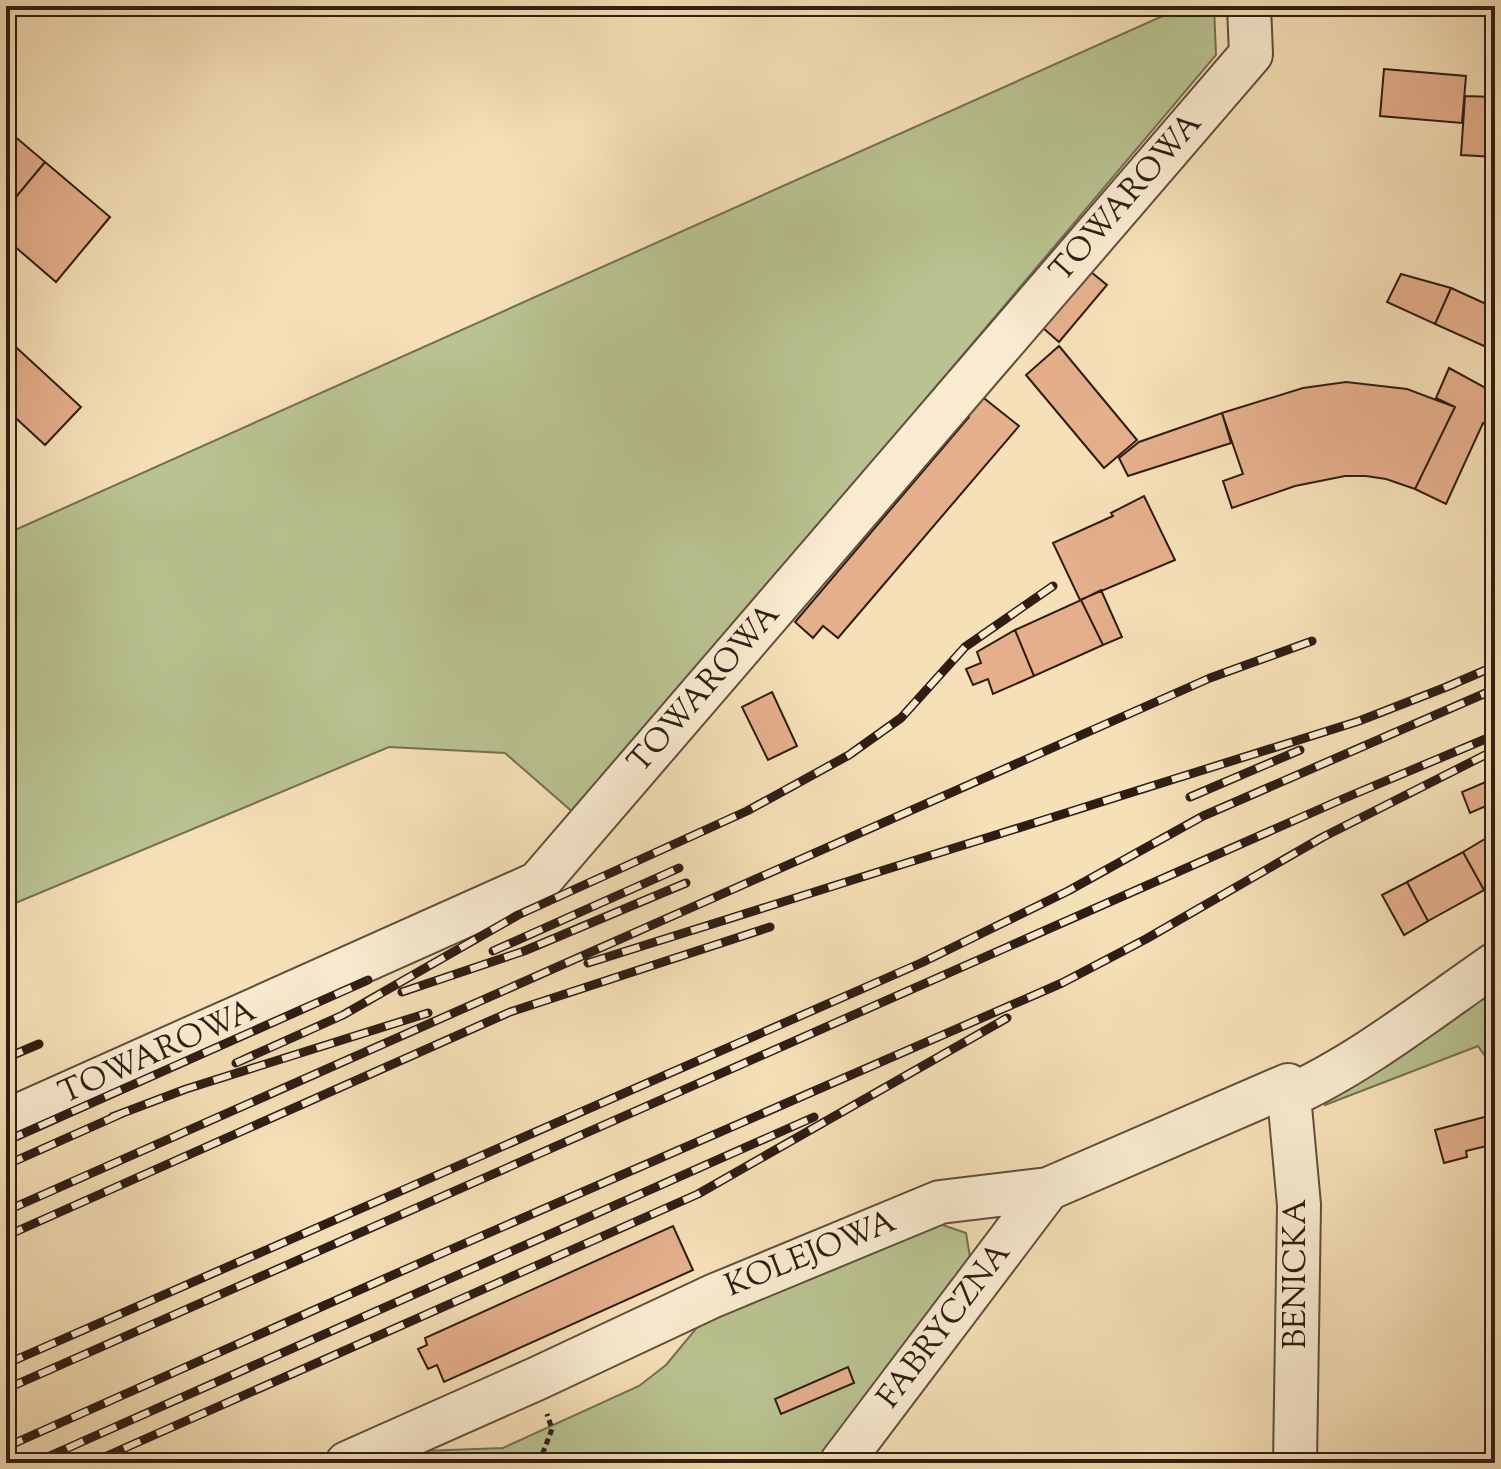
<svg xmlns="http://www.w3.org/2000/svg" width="1501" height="1469" viewBox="0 0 1501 1469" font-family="'Sorts Mill Goudy',serif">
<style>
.green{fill:#b9c391;stroke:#747052;stroke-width:2}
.building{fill:#e5af8c;stroke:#2f1d14;stroke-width:2}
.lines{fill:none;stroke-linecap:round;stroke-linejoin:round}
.minor-casing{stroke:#614e3d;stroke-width:46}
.path{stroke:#2f1d14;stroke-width:5;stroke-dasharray:6 4;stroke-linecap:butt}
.minor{stroke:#f9ebd0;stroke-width:42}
.rail-casing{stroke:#2f1d14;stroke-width:9}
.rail{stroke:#f9ebd0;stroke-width:6;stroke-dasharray:18;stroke-linecap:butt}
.labels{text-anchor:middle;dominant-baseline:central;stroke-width:6;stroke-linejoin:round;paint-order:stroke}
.street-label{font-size:32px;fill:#2f1d14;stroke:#f9ebd0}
</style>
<rect width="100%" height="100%" fill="#f6e0b7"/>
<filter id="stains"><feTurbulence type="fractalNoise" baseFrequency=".0025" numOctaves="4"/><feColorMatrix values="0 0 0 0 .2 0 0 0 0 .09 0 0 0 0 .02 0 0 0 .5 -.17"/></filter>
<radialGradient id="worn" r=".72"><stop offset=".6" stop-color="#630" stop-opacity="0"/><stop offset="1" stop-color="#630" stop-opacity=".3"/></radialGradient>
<!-- green -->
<path class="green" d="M1185,6H1214L1216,55L575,814L505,753L389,747L6,907V534Z
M1495,974V1071L1478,1046L1325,1105L1324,1093Z
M934,1222L966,1233L972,1269L821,1463H384L422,1451L503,1448L639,1386L666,1365L699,1325L717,1310Z"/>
<!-- building -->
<path class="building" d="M1384,69L1466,76L1462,123L1380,116Z
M1465,96L1495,97V157L1461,155Z
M6,129L45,162L6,209Z
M45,162L110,217L56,282L6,239V209Z
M1091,272L1107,285L1059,342L1043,328Z
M1401,274L1451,288L1435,324L1387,302Z
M1451,288L1495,308V351L1435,324Z
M6,338L81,407L45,445L6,409Z
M1059,346L1137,440L1104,468L1026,375Z
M1449,368L1495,393V405L1486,425L1483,423L1446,504L1415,489L1455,407L1436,398Z
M1346,382L1407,389L1455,407L1415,489L1386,479L1366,476H1345L1295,486L1232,508L1223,481L1243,474L1222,413L1303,388Z
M975,391L1019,426L838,638L823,626L813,638L795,622L969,417L960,409Z
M1222,413L1231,443L1128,476L1119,458L1139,442Z
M1144,496L1175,560L1080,600L1053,543L1113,516L1111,513Z
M1101,590L1122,637L1103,645L1081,600Z
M1081,600L1103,645L1034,676L1015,630Z
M1015,630L1034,676L993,694L988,679L973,685L966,669L981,663L977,652Z
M772,692L797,746L768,760L742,707Z
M1495,778V802L1470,813L1462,792Z
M1495,833V883L1484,890L1463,852Z
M1463,852L1484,890L1428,921L1407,882Z
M1407,882L1428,921L1404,935L1382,895Z
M1492,1115L1495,1144L1466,1151L1467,1157L1444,1163L1435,1130Z
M673,1226L693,1270L444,1382L437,1365L428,1369L418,1349L427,1345L425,1338Z
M848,1367L854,1383L781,1414L775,1399Z"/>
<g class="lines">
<!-- minor casing -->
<g class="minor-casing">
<path id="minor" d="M1289,1096C1359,1065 1431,1008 1495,964
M6,1121L538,883L1251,54L1249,6
M347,1463L536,1379L713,1296L940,1202L1048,1189L1288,1085L1299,1205L1295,1463
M841,1463L1048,1189"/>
</g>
<!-- path -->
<path class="path" d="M539,1463L552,1429L547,1414"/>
<!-- minor -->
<use href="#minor" class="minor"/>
<!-- rail casing -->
<g class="rail-casing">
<path id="rail" d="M1444,688L1495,666
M1190,797L1300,750
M493,951L679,868
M588,963L1359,721L1454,684
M402,992L524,951L686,883
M6,1058L39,1044
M236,1063L343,1015L518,915L747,811L849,755L901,718L965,647L1053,586
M112,1117L186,1089L428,1013
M6,1141L368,980
M6,1165L123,1113
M6,1211L1158,701L1210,678L1312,641
M6,1236L510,1012L770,927
M6,1364L921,963L1068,891L1203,816L1495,689
M6,1389L1345,798L1495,735
M6,1447L438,1255L1062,983L1146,939L1323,837L1495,750
M34,1463L814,1117
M91,1463L698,1194L1007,1018"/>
</g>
<!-- rail -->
<use href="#rail" class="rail"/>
</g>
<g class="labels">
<!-- street labels -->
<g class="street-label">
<text transform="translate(1127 198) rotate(-49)">TOWAROWA</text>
<text transform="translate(705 689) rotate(-49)">TOWAROWA</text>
<text transform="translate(158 1053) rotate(-24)">TOWAROWA</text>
<text transform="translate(811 1255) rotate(-22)">KOLEJOWA</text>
<text transform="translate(1297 1274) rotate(-90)">BENICKA</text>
<text transform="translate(945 1326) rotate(-53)">FABRYCZNA</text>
</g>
</g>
<!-- margin -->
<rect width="1501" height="1469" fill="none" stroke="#f6e0b7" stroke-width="32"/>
<rect x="8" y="8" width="1485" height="1453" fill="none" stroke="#2f1d14" stroke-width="4"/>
<rect x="16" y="16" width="1469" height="1437" fill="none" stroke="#2f1d14" stroke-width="2"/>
<rect width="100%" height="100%" filter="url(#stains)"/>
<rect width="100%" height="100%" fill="url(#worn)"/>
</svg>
